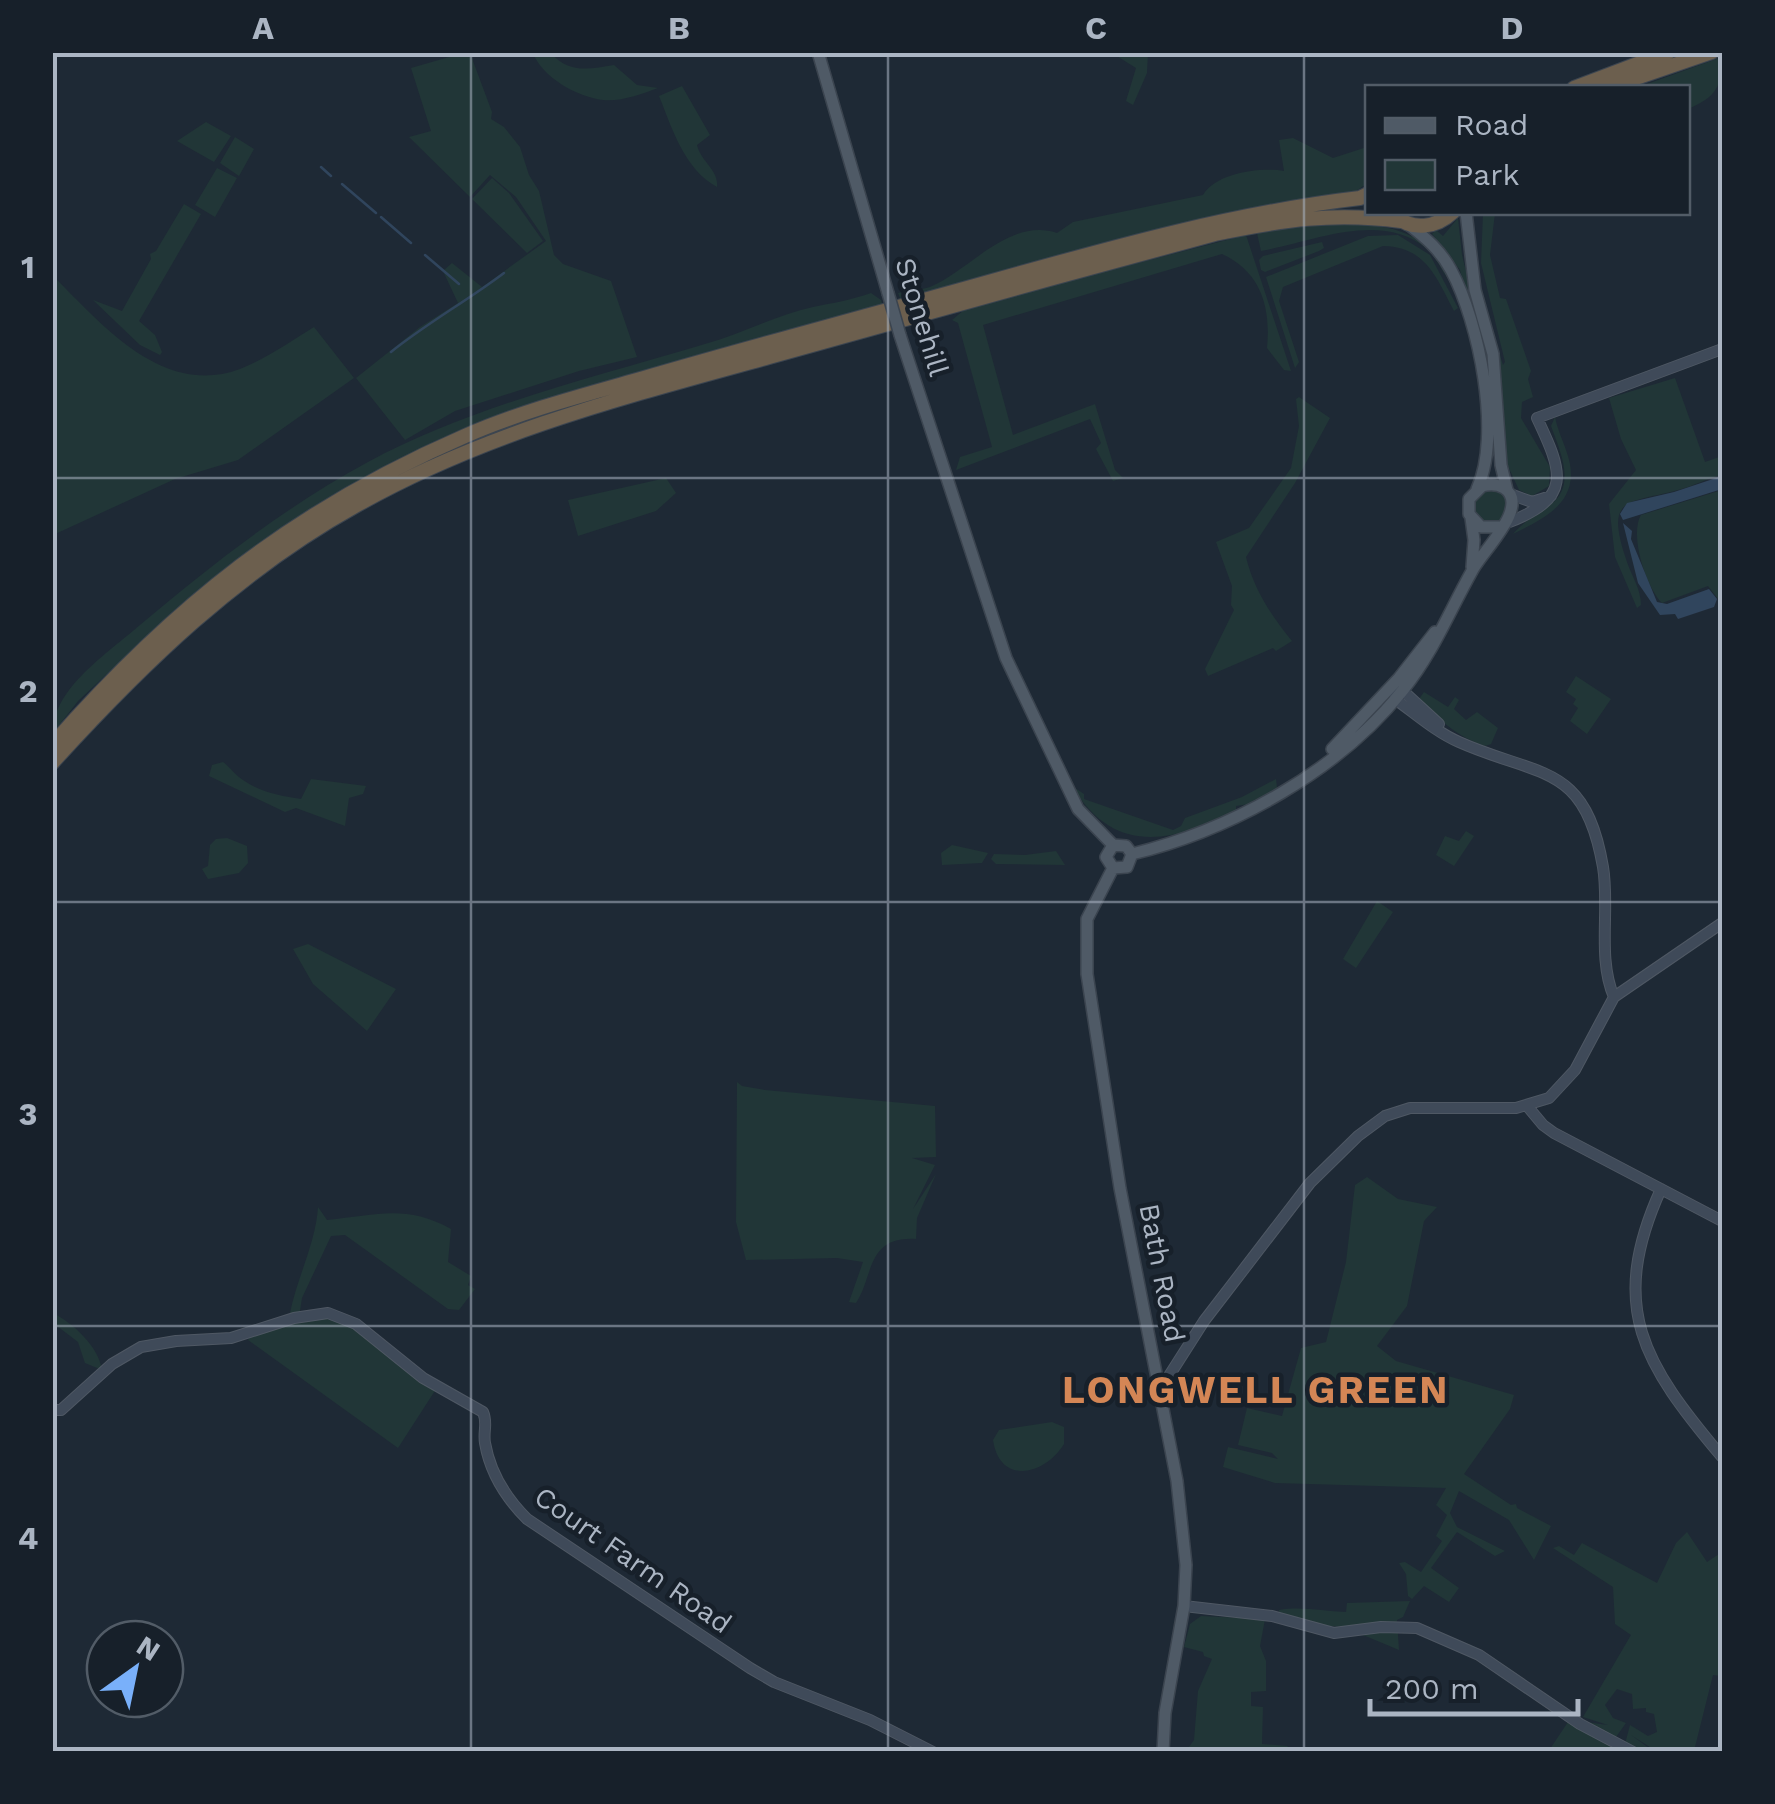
<svg xmlns="http://www.w3.org/2000/svg" width="1775" height="1804" viewBox="0 0 1775 1804" font-family="'Work Sans',sans-serif">
<style>
.green{fill:#213637}
.water{fill:#30455d}
.lines{fill:none;stroke-linecap:round;stroke-linejoin:round}
.stream{stroke:#30455d;stroke-width:2.5}
.secondary-casing{stroke:#4f5864;stroke-width:12}
.primary-casing{stroke:#3b444f;stroke-width:14}
.highway-casing{stroke:#3c4550;stroke-width:16}
.secondary{stroke:#3f4a59;stroke-width:10}
.primary{stroke:#4f5a66;stroke-width:11}
.highway{stroke:#6c5f4e;stroke-width:14}
.primary-bridge-casing{stroke:#3b444f;stroke-width:14;stroke-linecap:butt}
.primary-bridge{stroke:#4f5a66;stroke-width:11}
.grid{fill:none;stroke:#abb5c3;stroke-width:2.5;stroke-opacity:0.55}
.labels{text-anchor:middle;dominant-baseline:central;stroke-width:9;stroke-linejoin:round;paint-order:stroke}
.street-label{font-size:28px;fill:#abb5c3;stroke:#17202a}
.district-label{font-size:38px;font-weight:bold;letter-spacing:2.5px;fill:#d48655;stroke:#17202a}
.neatline{fill:none;stroke:#abb5c3;stroke-width:4}
.grid-label{font-size:32px;text-anchor:middle;font-weight:bold;fill:#abb5c3}
</style>
<rect width="100%" height="100%" fill="#1e2935"/>
<!-- green -->
<path class="green" d="M463,53H470L492,112L491,119L504,127L520,147L529,175L539,191L554,255L563,264L611,281L637,357L579,371L455,411L405,440L356,378L420,327L458,303L443,271L452,263L482,287L546,241L516,197L490,175L470,197L409,137L431,131L411,68Z
M533,53H551C569,74 589,69 614,65L637,85L658,88C642,94 620,102 603,100C577,97 542,77 533,53Z
M1112,53H1148L1147,73L1133,105L1126,101L1136,68Z
M1722,57C1722,87 1716,97 1688,109V88H1636Z
M682,86L710,135L697,145C701,162 719,170 717,187C684,169 672,128 659,96Z
M206,122L231,136L214,162L177,141Z
M235,137L254,149L239,176L220,163Z
M1293,138L1333,158L1367,147L1366,184L1355,192L901,300L898,293C908,291 920,290 930,287C969,271 1009,217 1057,233L1073,222L1203,195C1216,173 1260,167 1284,171L1279,140Z
M217,168L237,178L215,217L195,205Z
M492,178L509,193L543,241L527,253L472,199Z
M184,204L201,214L139,321L155,335L162,352L160,355L140,345L93,300L122,311L151,259L150,254L156,251Z
M1483,213H1495L1490,255L1500,298L1506,299L1531,371L1528,379L1533,397L1522,402L1521,418L1550,467L1549,486L1532,496L1519,490L1507,464L1499,372L1487,314L1503,365L1505,362L1481,263Z
M1458,218L1462,255L1476,312L1471,313L1460,270L1432,234L1436,230L1443,236Z
M1323,223C1380,225 1424,222 1450,281C1441,271 1437,258 1427,249C1381,210 1313,242 1261,251L1257,233L1260,231Z
M1246,235L1291,371L1284,370L1267,348C1271,307 1261,272 1222,254L983,325L1013,435L1095,404L1115,470L1123,478L1113,481L1096,449L1101,443L1090,419L956,470L960,457L992,447L958,323L952,320L964,310L999,299Z
M1398,235L1430,255L1458,308L1454,311C1436,277 1426,247 1383,246L1283,287L1279,301L1299,362L1295,368L1266,277L1368,236Z
M1322,242L1324,248L1319,251L1265,272L1261,270L1259,260L1263,256Z
M52,275C101,323 162,398 240,369C266,359 291,341 314,327L354,378L238,460L175,479L53,535Z
M871,293L881,300L883,306L670,366L356,483L266,539L185,601L78,701L53,733C52,689 108,653 140,625C211,565 285,507 368,462C472,406 592,378 705,344C741,334 776,315 813,307C833,303 851,300 871,293Z
M1675,378L1705,462L1722,456V475C1707,478 1694,486 1678,490C1627,504 1604,495 1627,562C1632,577 1641,589 1641,605L1637,608L1615,557L1609,504L1636,470L1621,439L1609,398Z
M1299,397L1330,418L1295,483L1246,557C1254,590 1271,615 1292,641L1276,651L1273,648L1208,676L1205,669L1234,610L1231,605L1232,586L1216,542L1249,528L1291,468L1299,426L1296,399Z
M1555,417C1558,433 1567,448 1570,464C1577,504 1543,519 1513,534C1524,521 1536,515 1550,505C1577,486 1560,451 1551,426Z
M666,478L676,493L656,511L578,536L568,500Z
M1474 506a17 17 0 1 1 34 0a17 17 0 1 1-34 0Z
M1722,490V604L1708,586L1662,603C1646,587 1629,535 1641,515Z
M1576,676L1611,699L1587,734L1570,721L1578,708L1573,704L1576,699L1566,692Z
M1424,692L1448,707L1455,697L1459,700L1454,709L1466,720L1477,712L1498,728L1491,744L1485,746C1457,737 1440,720 1419,699Z
M223,762C231,768 235,775 243,780C260,792 281,796 301,799L311,779L366,786L363,794L349,798L345,826L296,808L285,812L209,776L212,765Z
M1276,779L1277,788L1255,803L1236,806V812C1174,841 1115,858 1072,786L1084,794V799L1173,830L1181,826L1185,818L1242,797Z
M1466,831L1474,836L1454,866L1436,855L1445,836L1459,841Z
M227,838L247,846L248,863L239,873L208,879L202,869L208,866L210,845L216,839Z
M952,845L988,853L982,863L942,865L941,853Z
M1056,851L1065,865L996,864L991,859L994,854L1025,855Z
M1377,901L1393,912L1356,968L1343,959Z
M308,944L396,989L367,1031L313,984L293,949Z
M737,1082L742,1086L765,1090L935,1106L936,1157L912,1158L935,1165L913,1209L936,1174L917,1218L916,1239C866,1236 874,1276 856,1303L849,1302L863,1262L837,1258L746,1260L736,1222Z
M1367,1177L1398,1199L1437,1207L1424,1221L1407,1306L1377,1346L1396,1361L1514,1395L1510,1409L1464,1474L1511,1505L1516,1504L1517,1508L1551,1526L1534,1560L1509,1520L1459,1491L1450,1513L1457,1527L1505,1551L1495,1556L1457,1532L1431,1568L1459,1588L1449,1602L1424,1586L1412,1599L1408,1596L1406,1574L1399,1563L1405,1562L1421,1572L1442,1541L1436,1536L1447,1515L1436,1505L1446,1488L1275,1483L1223,1467L1228,1447L1278,1459L1272,1453L1238,1445L1247,1408L1282,1416L1301,1348L1326,1342L1346,1262L1355,1185Z
M318,1207L327,1220C377,1215 406,1204 451,1229L448,1262L471,1276L468,1285L475,1289L459,1310L448,1309L345,1235L331,1236L302,1298L299,1317L338,1315L438,1386L398,1448L248,1340L252,1333L294,1318L290,1313C297,1278 316,1242 318,1207Z
M53,1313C73,1323 99,1347 102,1370L85,1363L78,1342L53,1323Z
M1052,1422L1064,1427V1444C1045,1475 1000,1486 993,1440L999,1430Z
M1687,1532L1707,1562L1722,1552V1676L1713,1675L1694,1751H1687L1686,1748L1684,1751H1656L1631,1735L1653,1751H1638L1625,1744L1630,1725L1648,1736L1657,1732L1654,1714L1646,1712V1708L1633,1709L1632,1694L1617,1689L1605,1705L1613,1718L1626,1723L1616,1737L1585,1722L1608,1725L1583,1717L1631,1635L1615,1624L1613,1587L1553,1548L1559,1546L1574,1555L1582,1543L1657,1583L1676,1543Z
M1410,1601L1403,1617L1397,1620L1399,1650L1344,1627L1316,1625L1279,1613V1610C1301,1606 1323,1611 1346,1612L1347,1603Z
M1201,1616L1265,1619L1260,1646L1266,1661V1691L1251,1692V1706L1263,1707L1262,1744L1288,1746L1284,1751H1186L1194,1740L1198,1691L1212,1659L1204,1656L1203,1652L1184,1647L1190,1624Z
M1568,1722L1626,1751L1548,1752Z"/>
<!-- water -->
<path class="water" d="M1722,476V489L1623,520L1620,514L1627,503L1674,492Z
M1623,523L1632,531L1631,539L1657,602L1667,604L1709,589L1717,599L1714,607L1678,619L1675,614L1660,615L1638,583Z"/>
<g class="lines">
<!-- stream -->
<path class="stream" d="M321,167L331,176
M342,184L376,213
M381,217L411,243
M425,255L459,284
M391,352C427,323 467,301 504,273"/>
<!-- secondary casing -->
<g class="secondary-casing">
<path id="secondary" d="M1510,494L1532,502L1551,496
M1507,523C1573,498 1563,473 1537,418L1722,349
M1395,691V699C1416,714 1436,732 1459,742C1540,778 1585,762 1603,867C1610,908 1597,958 1614,997
M1403,691L1439,724
M1528,1107L1543,1125L1554,1133L1722,1221
M1661,1189C1607,1308 1644,1364 1722,1457
M1160,1390L1204,1321L1310,1183L1358,1136L1385,1116L1410,1108H1516L1549,1098L1575,1070L1614,997L1722,923
M52,1410H61L112,1364L141,1347L176,1341L231,1338L294,1318L328,1313L356,1324L423,1378L483,1412C488,1423 483,1431 485,1443C490,1472 506,1498 527,1519L750,1668L774,1682L870,1720L933,1752
M1184,1606L1272,1616L1334,1633L1381,1627L1417,1628L1479,1655L1580,1724L1633,1752"/>
</g>
<!-- primary casing -->
<g class="primary-casing">
<path id="primary" d="M818,52L888,293
M1466,212L1475,290L1493,354L1501,465L1507,490
M1409,225C1426,238 1441,251 1451,270C1479,322 1502,435 1477,489
M900,335L1006,658L1078,809L1113,845L1126,846L1132,854
M1471,518L1474,540L1472,567
M1332,749L1399,678L1435,632
M1132,854C1231,830 1339,771 1403,690C1433,653 1449,612 1472,571C1483,550 1531,506 1504,488C1497,484 1490,484 1482,486L1469,499V514L1481,527H1500
M1113,868L1087,919V974L1120,1188L1177,1481L1186,1565L1184,1606L1165,1713L1163,1752
M1113,868L1127,867L1132,854
M1113,868L1106,857L1113,845"/>
</g>
<!-- highway casing -->
<g class="highway-casing">
<path id="highway" d="M1574,88L1669,52
M1607,88L1712,52
M1395,216C1413,231 1436,228 1453,212
M52,745C174,606 294,510 465,436C522,411 584,395 644,378C733,352 823,328 913,303C1060,263 1207,216 1360,198L1368,194
M52,763C143,663 238,571 357,505C486,432 628,396 769,357C918,315 1066,274 1215,234C1283,220 1332,212 1401,221"/>
</g>
<!-- secondary -->
<use href="#secondary" class="secondary"/>
<!-- primary -->
<use href="#primary" class="primary"/>
<!-- highway -->
<use href="#highway" class="highway"/>
<!-- primary-bridge casing -->
<g class="primary-bridge-casing">
<path id="primary-bridge" d="M888,293L900,335"/>
</g>
<!-- primary-bridge -->
<use href="#primary-bridge" class="primary-bridge"/>
</g>
<!-- grid -->
<path class="grid" d="M471,52V1752M888,52V1752M1304,52V1752M52,478H1722M52,902H1722M52,1326H1722"/>
<g class="labels">
<!-- street labels -->
<g class="street-label">
<text transform="translate(922 317) rotate(73)">Stonehill</text>
<text transform="translate(1162 1273) rotate(79)">Bath Road</text>
<text transform="translate(633 1560) rotate(35)">Court Farm Road</text>
</g>
<!-- district labels -->
<g class="district-label">
<text x="1256" y="1390">LONGWELL GREEN</text>
</g>
</g>
<!-- border -->
<rect width="1775" height="1804" fill="none" stroke="#17202a" stroke-width="110"/>
<!-- legend -->
<rect x="1365" y="85" width="325" height="130" fill="#17202a" stroke="#525c67" stroke-width="2.5"/>
<rect x="1385" y="118" width="50" height="15" fill="#4f5a66" stroke="#525c67" stroke-width="2.5"/>
<text x="1455" y="135" font-size="30" fill="#abb5c3">Road</text>
<rect x="1385" y="160" width="50" height="30" fill="#213637" stroke="#525c67" stroke-width="2.5"/>
<text x="1455" y="185" font-size="30" fill="#abb5c3">Park</text>
<!-- north arrow -->
<g transform="translate(135 1669) rotate(33)"><circle r="48" fill="#17202a" stroke="#525c67" stroke-width="2.5"/>
<path d="M0-8L18 38L0 25L-18 38Z" fill="#79b0fa"/>
<text y="-15" font-size="28" font-weight="bold" text-anchor="middle" fill="#abb5c3">N</text>
</g>
<!-- scale -->
<path d="M1370 1699v15h208v-15" fill="none" stroke="#abb5c3" stroke-width="5"/>
<text x="1385" y="1699" font-size="30" fill="#abb5c3" stroke="#17202a" stroke-width="8" paint-order="stroke">200 m</text>
<rect x="55" y="55" width="1665" height="1694" class="neatline"/>
<g class="grid-label">
<text x="263" y="39">A</text>
<text x="679" y="39">B</text>
<text x="1096" y="39">C</text>
<text x="1512" y="39">D</text>
<text x="28" y="278">1</text>
<text x="28" y="702">2</text>
<text x="28" y="1125">3</text>
<text x="28" y="1549">4</text>
</g>
</svg>
